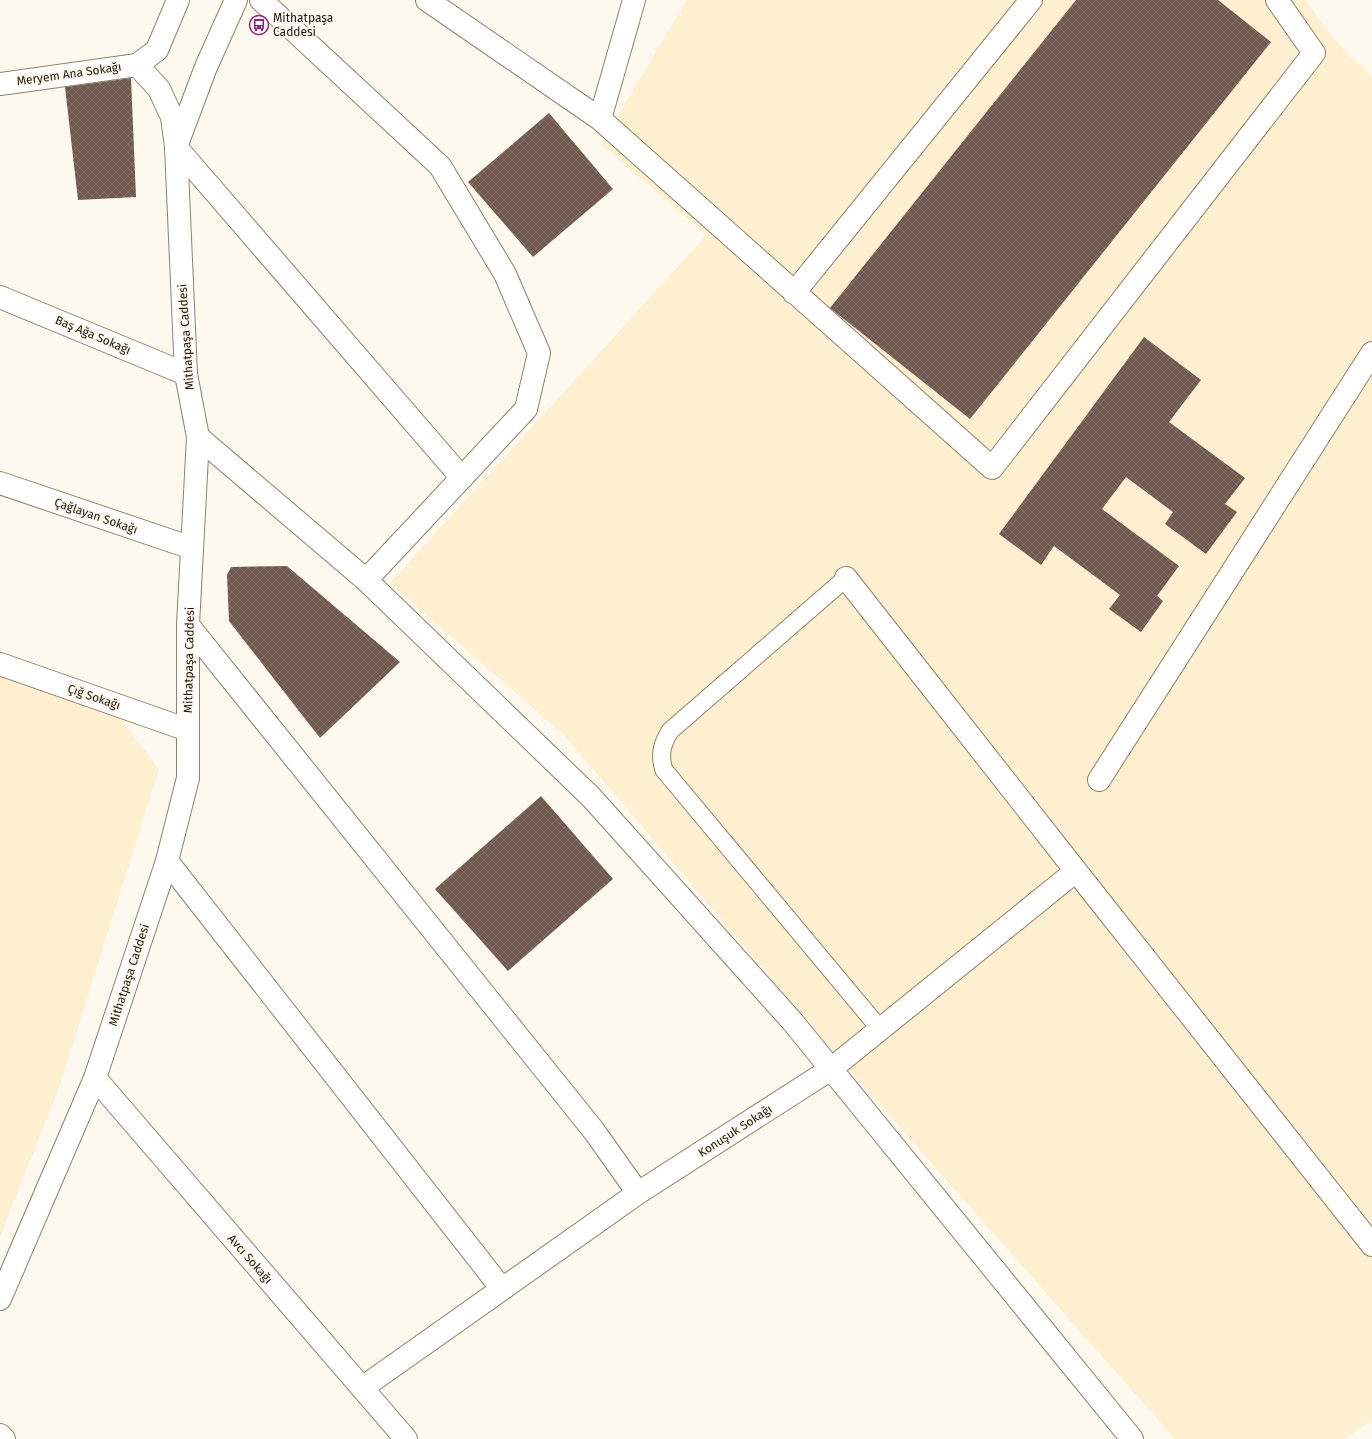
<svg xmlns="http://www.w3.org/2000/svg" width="1372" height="1439" viewBox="0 0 1372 1439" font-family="'Fira Sans',sans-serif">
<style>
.built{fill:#fdefcf}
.building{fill:url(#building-cross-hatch)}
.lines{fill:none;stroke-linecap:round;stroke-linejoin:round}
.service-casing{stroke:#8d836c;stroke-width:19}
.minor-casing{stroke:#8d836c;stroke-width:24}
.secondary-casing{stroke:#8d836c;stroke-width:24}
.service{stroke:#fff;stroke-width:17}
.minor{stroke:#fff;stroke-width:22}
.secondary{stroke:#fff;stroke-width:22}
.labels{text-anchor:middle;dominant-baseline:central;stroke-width:4;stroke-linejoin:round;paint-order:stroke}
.poi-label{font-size:12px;fill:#1a160d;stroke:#fef9ef;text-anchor:start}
.street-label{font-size:12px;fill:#1a160d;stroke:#fef9ef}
</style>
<defs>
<pattern id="building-cross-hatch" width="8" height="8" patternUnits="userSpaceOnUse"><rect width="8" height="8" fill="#715950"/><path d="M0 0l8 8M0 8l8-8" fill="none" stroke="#83716a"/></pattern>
</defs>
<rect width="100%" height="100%" fill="#fef9ef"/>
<!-- built -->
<path class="built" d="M687,0H1305L1339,45L1372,77V1420L1345,1439H1175L862,1084L563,734L390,583L707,235L601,144Z
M0,676L117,715L159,769L59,1088L0,1236Z"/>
<!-- building -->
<path class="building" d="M1076,0H1218L1271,42L970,419L830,308Z
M131,78L136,197L78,200L65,87Z
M549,113L613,189L533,257L468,182Z
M1144,337L1201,380L1169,422L1245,478L1225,504L1237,512L1206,554L1165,524L1173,512L1126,477L1102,509L1179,566L1157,596L1163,601L1141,632L1109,609L1120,595L1054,546L1041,565L999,534Z
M287,566L400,662L320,738L229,621L227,575L231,567Z
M541,796L613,879L508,971L435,889Z"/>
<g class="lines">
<!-- service casing -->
<g class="service-casing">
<path id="service" d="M846,578L670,731C662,744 659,755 664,770L880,1029"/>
</g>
<!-- minor casing -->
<g class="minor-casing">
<path id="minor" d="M261,0L440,166L505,274L539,353L526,409L366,580
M427,0L600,119L992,468L1314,53L1277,0
M137,65L159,89L172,117L176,147L462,478
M0,84L137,65L157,50L178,0
M600,119L634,0
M794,293L1031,0
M0,297L186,374
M198,437L366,580L591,797L792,1021L1132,1439
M0,483L192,548
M846,578L1076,871
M188,625L594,1131L638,1193L362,1388
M0,664L188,730
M1099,780L1372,353
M167,861L502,1289
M95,1078L406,1439
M638,1193L831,1069L1076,871L1372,1245
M0,1435L4,1439"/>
</g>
<!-- secondary casing -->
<g class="secondary-casing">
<path id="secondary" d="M0,1299L95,1078L167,861L188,778V625L198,437L186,374L176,147L206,67L236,0"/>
</g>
<!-- service -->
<use href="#service" class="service"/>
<!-- minor -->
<use href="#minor" class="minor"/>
<!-- secondary -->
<use href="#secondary" class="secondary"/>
</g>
<!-- icons -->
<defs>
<g id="bus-ring" transform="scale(1)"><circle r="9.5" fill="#fef9ef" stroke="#902589" stroke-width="1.5"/><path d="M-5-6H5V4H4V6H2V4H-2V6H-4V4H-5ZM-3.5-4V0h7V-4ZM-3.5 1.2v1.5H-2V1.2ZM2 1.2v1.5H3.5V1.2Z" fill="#902589"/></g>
</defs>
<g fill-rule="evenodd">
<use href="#bus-ring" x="259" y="25"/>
</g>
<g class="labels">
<!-- poi labels -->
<g class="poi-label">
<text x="273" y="18">Mithatpaşa<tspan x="273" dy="14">Caddesi</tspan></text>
</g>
<!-- street labels -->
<g class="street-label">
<text transform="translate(69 74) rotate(-8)">Meryem Ana Sokağı</text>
<text transform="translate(93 335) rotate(23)">Baş Ağa Sokağı</text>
<text transform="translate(186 337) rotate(-94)">Mithatpaşa Caddesi</text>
<text transform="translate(96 516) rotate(19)">Çağlayan Sokağı</text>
<text transform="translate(189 660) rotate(-89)">Mithatpaşa Caddesi</text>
<text transform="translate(94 697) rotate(19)">Çığ Sokağı</text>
<text transform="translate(129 975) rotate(-72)">Mithatpaşa Caddesi</text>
<text transform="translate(735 1131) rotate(-33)">Konuşuk Sokağı</text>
<text transform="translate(250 1259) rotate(49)">Avcı Sokağı</text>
</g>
</g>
</svg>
